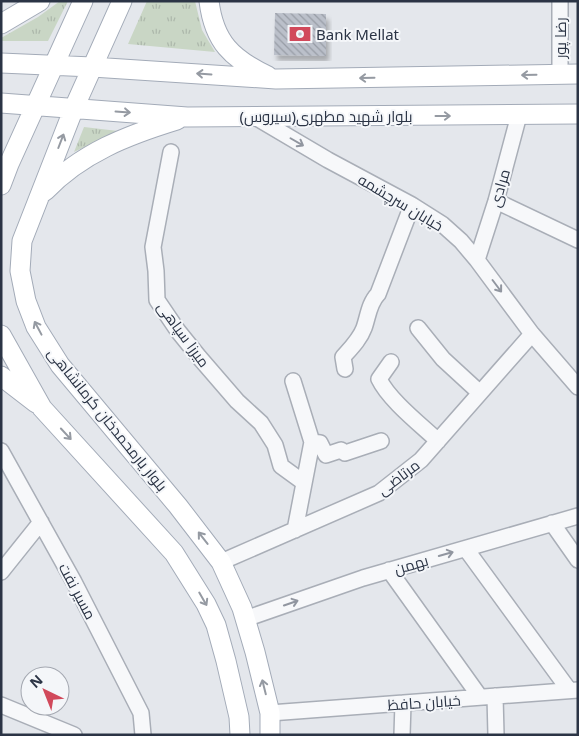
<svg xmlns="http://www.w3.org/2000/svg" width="579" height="736" viewBox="0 0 579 736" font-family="'Noto Sans',Cairo,sans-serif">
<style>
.grass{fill:url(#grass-tufts)}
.building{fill:url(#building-back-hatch);filter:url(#shadow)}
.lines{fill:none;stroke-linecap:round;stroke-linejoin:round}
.minor-casing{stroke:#a9aeb7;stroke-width:18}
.major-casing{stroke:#a3abb8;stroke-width:21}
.minor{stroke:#f7f8fa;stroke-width:15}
.major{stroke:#fff;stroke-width:19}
.oneway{stroke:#959aa2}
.oneway2{stroke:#9196a0}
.labels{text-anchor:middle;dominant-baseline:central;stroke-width:4;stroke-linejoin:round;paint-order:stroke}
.poi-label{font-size:15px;fill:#2b3445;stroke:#f4f6f9;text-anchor:start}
.street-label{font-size:15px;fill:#2b3445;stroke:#f4f6f9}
</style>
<defs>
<pattern id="grass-tufts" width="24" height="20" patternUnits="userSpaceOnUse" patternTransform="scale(1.25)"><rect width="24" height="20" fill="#c9d6c5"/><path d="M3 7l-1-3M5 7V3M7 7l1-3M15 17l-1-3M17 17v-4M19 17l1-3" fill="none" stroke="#adb8ab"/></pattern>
<pattern id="building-back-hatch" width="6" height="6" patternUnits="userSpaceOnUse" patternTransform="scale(1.25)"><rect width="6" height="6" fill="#bbc0ca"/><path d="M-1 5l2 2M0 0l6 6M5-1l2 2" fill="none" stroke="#989da6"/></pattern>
<filter id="shadow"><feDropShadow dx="3" dy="5.5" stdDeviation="2.5" flood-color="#0004"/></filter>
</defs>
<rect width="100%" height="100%" fill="#e4e7ec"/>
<!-- grass -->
<path class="grass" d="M60,1H68L48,41H1V38L38,17Z
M147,1H195L202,30L215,52L128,44Z
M84,127L118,131L74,152Z"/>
<!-- building -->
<path class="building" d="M275,13L326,14V56L274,55Z"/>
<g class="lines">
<!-- minor casing -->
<g class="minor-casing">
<path id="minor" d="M560,74V1
M255,117L328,160L412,205L442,224L461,241L477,260L532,334L578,387
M171,152L153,247L156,271L157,300L178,331L199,357L237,401L261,423L275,445L281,466L303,482
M496,201L578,240
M477,260L496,201L519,115
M418,328L443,359L480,393
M391,362L379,379C389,400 421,425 438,441
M345,369L343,357C351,348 360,339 364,328C368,317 369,303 378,294L412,205
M293,381L312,442L295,530
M312,442L320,443L326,455L341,450L345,453L381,441
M1,451L74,582L141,713L143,735
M552,523L578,560
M466,549L569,690
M221,562L379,493L421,460L532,334
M389,570L480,697
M1,572L41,522
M245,619L363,578L578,516
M495,696L496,735
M1,705L74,735
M270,713L578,690
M402,735L403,703"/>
</g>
<!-- major casing -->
<g class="major-casing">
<path id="major" d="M122,1L74,108L22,241L20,271L26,301L36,327L60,365L178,506L221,562L242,608L255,652L270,713V735
M209,1C214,42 232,59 268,76
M1,24L40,1
M1,63L92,67L276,79L578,74
M1,103L187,117L578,114
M1,185L9,164L83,1
M45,191C81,153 128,135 177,120
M1,335L42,408L174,553L206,604L216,625L226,661L239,717L240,735
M1,376L36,403"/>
</g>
<!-- minor -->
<use href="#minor" class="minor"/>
<!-- major -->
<use href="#major" class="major"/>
</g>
<!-- one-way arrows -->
<defs><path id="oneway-shaft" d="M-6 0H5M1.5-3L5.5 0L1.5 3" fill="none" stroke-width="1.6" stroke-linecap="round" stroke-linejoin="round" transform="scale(1.25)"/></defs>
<g class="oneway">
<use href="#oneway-shaft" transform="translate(204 74) rotate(-176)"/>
<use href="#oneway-shaft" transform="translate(529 75) rotate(179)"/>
<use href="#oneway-shaft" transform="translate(367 78) rotate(179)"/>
<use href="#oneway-shaft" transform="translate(123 112) rotate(4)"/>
<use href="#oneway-shaft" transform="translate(443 116)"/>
<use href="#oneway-shaft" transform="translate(61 141) rotate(-69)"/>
<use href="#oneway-shaft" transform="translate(38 328) rotate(-118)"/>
<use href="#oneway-shaft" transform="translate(66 434) rotate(47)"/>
<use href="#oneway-shaft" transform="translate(203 538) rotate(-128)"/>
<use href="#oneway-shaft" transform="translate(203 599) rotate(60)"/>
<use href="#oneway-shaft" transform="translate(264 687) rotate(-104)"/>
</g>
<g class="oneway2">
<use href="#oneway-shaft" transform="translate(297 142) rotate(30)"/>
<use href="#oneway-shaft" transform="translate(497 286) rotate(53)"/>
<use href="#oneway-shaft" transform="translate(446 554) rotate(-16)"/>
<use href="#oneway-shaft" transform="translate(291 603) rotate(-19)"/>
</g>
<!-- icons -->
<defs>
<g id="bank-bare" transform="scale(1.725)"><path d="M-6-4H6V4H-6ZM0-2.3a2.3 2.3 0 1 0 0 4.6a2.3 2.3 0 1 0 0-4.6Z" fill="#d1495b" stroke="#f4f6f9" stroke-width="2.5" paint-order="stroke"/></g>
</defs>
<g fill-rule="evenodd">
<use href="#bank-bare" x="300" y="34"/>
</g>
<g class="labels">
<!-- poi labels -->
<g class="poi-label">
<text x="316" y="34">Bank Mellat</text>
</g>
<!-- street labels -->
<g class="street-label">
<text transform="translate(560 38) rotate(-90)">رضا پور</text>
<text x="326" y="116">بلوار شهید مطهری(سیروس)</text>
<text transform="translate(499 188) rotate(-74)">مرادی</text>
<text transform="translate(401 202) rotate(31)">خیابان سرچشمه</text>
<text transform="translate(184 334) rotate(54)">میرزا سپاهی</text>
<text transform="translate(108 419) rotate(51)">بلوار یارمحمدخان کرمانشاهی</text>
<text transform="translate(398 477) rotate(-37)">مرتاضی</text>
<text transform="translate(411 564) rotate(-16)">بهمن</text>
<text transform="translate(78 591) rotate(62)">مسیر نفت</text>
<text transform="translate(424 702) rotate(-4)">خیابان حافظ</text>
</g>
</g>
<!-- border -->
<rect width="579" height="736" fill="none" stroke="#2b3445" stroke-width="5"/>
<!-- north arrow -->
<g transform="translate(45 691) rotate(317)"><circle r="24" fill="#f4f6f9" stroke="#a4a8b1"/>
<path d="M0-4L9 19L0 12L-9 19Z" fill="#d1495b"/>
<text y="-8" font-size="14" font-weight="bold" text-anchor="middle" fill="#2b3445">N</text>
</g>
</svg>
